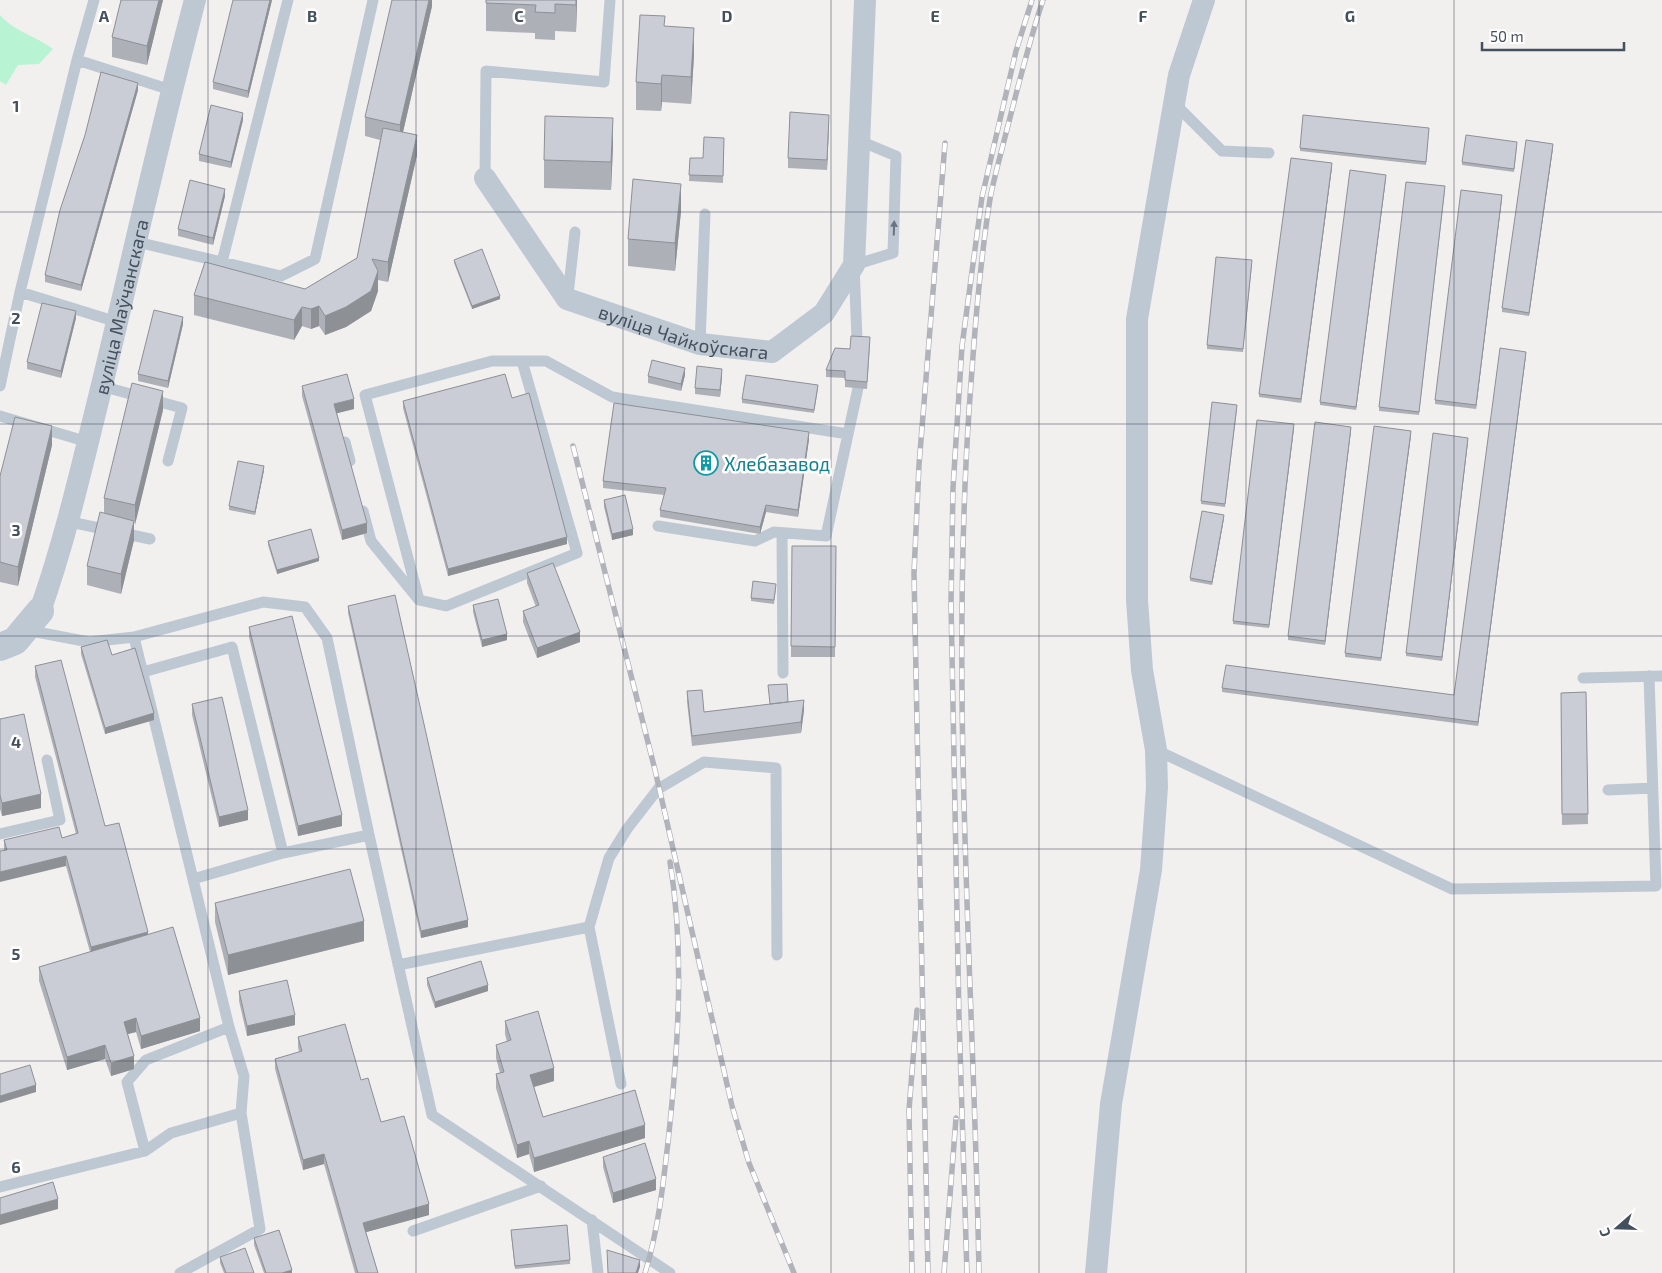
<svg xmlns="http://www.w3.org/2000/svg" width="1662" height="1273" viewBox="0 0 1662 1273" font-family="'Exo 2',sans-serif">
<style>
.green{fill:#b8f4d4}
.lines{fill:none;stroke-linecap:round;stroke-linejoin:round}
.service{stroke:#bec8d3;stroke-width:11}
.minor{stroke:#bec8d3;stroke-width:22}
.tertiary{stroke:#bec8d3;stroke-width:28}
.rail-casing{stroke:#b0b3ba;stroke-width:5.5}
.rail{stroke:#fff;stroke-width:4;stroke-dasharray:11;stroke-linecap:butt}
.wall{fill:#aeb0b7}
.shaded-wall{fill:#8d9095}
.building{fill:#cacdd5;stroke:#8d9095}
.oneway{fill:#697481}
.grid{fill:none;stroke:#45505e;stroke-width:1;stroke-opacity:0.55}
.labels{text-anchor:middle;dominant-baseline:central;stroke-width:5;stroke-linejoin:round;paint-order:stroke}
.street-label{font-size:19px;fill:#45505e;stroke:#fff}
.culture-label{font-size:19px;fill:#0d838f;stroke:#fff;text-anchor:start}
.grid-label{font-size:16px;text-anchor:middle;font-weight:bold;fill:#45505e;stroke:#fff;stroke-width:5;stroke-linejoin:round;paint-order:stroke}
</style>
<rect width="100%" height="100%" fill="#f2efef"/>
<!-- green -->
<path class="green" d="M0,15C15,32 36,36 53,49L39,64L18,65L6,85L0,81Z"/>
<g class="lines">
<!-- service -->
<path class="service" d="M77,60L94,0
M1174,103L1222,151L1269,153
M485,178L486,71L604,82L610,0
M137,242L281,276L315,259L373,0
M222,262L288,0
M20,292L77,60L171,90
M568,295L575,232
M859,343L857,339L854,265L893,253L896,156L860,141
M700,344L705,214
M0,386L20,292L117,322
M101,386L182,408L168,461
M0,416L88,442
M345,442L350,461
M363,511L371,541L419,600L365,395L492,361H546L612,397L848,434
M66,521L150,539
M658,526L755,541L774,532L826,536L858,388
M782,533L783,673
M419,600L446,606L577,553L522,361
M26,630L89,642L134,637L229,1027
M134,637L263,602L305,607L327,638L369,835L283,853
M143,672L232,647L283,853L193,879
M1583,678L1662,676
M1156,750L1452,889L1656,886L1649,676
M1608,790L1653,788
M0,834L60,820L47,760
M369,835L432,1115L670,1273
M589,927L621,1084
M398,965L589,927L609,858L627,829L658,789L704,762L776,768L777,955
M145,1151L127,1082L146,1060L229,1027L244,1076L241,1113
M0,1187L145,1151L171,1133L241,1113L260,1229L180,1273
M592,1220L598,1273
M413,1231L541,1186"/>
<!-- minor -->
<g class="minor">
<path id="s1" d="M485,178L567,299L700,344L772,352L824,313L854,265L865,0"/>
<path id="s2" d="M40,611C66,538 83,461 102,385C133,257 161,128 195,0"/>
<path d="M1096,1273L1111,1104L1151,870L1157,787L1156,750L1142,670L1137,600V319L1179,75L1204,0"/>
</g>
<!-- tertiary -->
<path class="tertiary" d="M0,647L15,641L40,611"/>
<!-- rail casing -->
<g class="rail-casing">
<path id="rail" d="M573,446L655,770L732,1106L749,1163L794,1273
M645,1273C658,1231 663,1186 668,1142C678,1050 685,953 670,862
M912,1273L909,1110L917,1010
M928,1273L914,573L919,465L945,143
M944,1273L956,1118
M967,1273L959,1016L951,603L953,488L962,346L982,197L1016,51L1032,0
M979,1273C974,986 950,698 969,411C974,340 979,269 990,199C994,178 1000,157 1005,137C1017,91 1028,45 1043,0"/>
</g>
<!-- rail -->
<use href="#rail" class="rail"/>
</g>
<!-- wall -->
<path class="wall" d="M121,0H163L147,65L112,57V37Z
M272,0L248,98L213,89V82Z
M432,0V6L403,132L417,155L388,282L378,280V291L371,311L346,327L325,335L319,326L311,329L302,326L294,340L194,315V295L305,289L357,258L380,140L365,136V117Z
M486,0H577L576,32L555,31V40L535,39V33L486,31Z
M665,26L694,55L691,104L662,102L661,111L636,110V82Z
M138,90L81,291L45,282V275Z
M243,120L231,168L199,161V154Z
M829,125L827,170L788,168V158Z
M1429,128L1426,165L1300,151V148Z
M724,138L723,183L689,181L690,158H703Z
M613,146L611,190L544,188V160Z
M1517,146L1514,172L1462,165V162Z
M1553,148L1529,316L1502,312V308Z
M1332,167L1301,403L1259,397V394Z
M1386,178L1356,410L1320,405V402Z
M1445,190L1419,415L1379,411V407Z
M225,196L213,245L178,236V229Z
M1502,198L1476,409L1435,404V400Z
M681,211L675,271L628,266V239Z
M454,260L500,299L472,309L454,263Z
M1252,264L1243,352L1207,349V345Z
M76,318L61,378L27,369V362Z
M183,324L168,388L138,381V374Z
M870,344L867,389L845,387V378L826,377V370L850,349Z
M1526,355L1478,726L1222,692V688L1454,695Z
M685,375L681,391L648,383V376Z
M722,376L720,397L695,394V388Z
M302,386L354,409L337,413L367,533L342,540L302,396Z
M818,389L814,413L742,403V399Z
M512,398L567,544L448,576L403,408V401Z
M1237,409L1225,507L1201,504V501Z
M163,410L134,525V540L121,594L87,585V566L104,513V498Z
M1294,428L1269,628L1233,624V621Z
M1351,430L1325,645L1288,640V636Z
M1411,435L1381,661L1345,657V653Z
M809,439L798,517L766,512L760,534L660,517V510L664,495L603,488V481Z
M1468,441L1442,661L1406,656V653Z
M52,445L18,586L0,582V476Z
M264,470L255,515L229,510V506Z
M604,500L633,535L612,540L604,507Z
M1224,518L1212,585L1190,581V578Z
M268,541L319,561L277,574L268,545Z
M836,546L835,657H791V646Z
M527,573L580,642L537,658L523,622V611L536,607L527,583Z
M776,588L774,604L751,601V598Z
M473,605L507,640L482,647L473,612Z
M348,606L468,927L421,938L348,613Z
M249,627L342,826L298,836L249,637Z
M81,647L112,655L154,720L105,734L81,654Z
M35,666L105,826L148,934L200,1031L141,1049L136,1032L128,1034L134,1069L111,1076L105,1059L67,1070L39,981V967L90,952L66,866L4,850V840L62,838L76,834L35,677Z
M687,691L704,712L788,702L804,710L801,733L692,746L687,702Z
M1586,692L1588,824L1562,825L1561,693Z
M192,704L248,820L219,827L192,715Z
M0,719L41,808L2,816L0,809Z
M215,903L364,941L228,975L215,922Z
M427,978L488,991L435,1008L427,985Z
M239,991L295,1025L247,1036L239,1001Z
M505,1021L554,1081L534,1087L543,1117L645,1138L534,1172L529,1154L517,1158L496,1088V1074L500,1073L496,1058V1045L507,1042L505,1034Z
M298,1037L361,1080L381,1122L429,1215L366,1232L378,1273H355L324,1164L303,1170L275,1069V1059L299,1052L298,1047Z
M603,1157L656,1190L613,1203L603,1167Z
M511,1234L570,1260V1264L515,1269Z
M254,1238L292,1273H264L254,1245Z
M220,1257L254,1273H224L220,1263Z"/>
<!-- shaded-wall -->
<path class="shaded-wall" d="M159,0H163L147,65V46Z
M270,0H272L248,98V91Z
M429,0H432V6L400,145V125Z
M576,0H577L576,32Z
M694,28V55L691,104V77Z
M662,75V102L661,111V84Z
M138,83V90L81,291V285Z
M243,113V120L231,168V162Z
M829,115V125L827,170V160Z
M613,118V146L611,190V162Z
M417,135V155L388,282V262Z
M1553,144V148L1529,316V313Z
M1332,163V167L1301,403V399Z
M1386,175V178L1356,410V407Z
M681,184V211L675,271V243Z
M225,189V196L213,245V238Z
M1502,195V198L1476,409V405Z
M378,271V291L371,311L346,327L325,335V316Z
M500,296V299L472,309V306Z
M319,306V326L311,329V309Z
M302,307V326L294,340V320Z
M76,311V318L61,378V371Z
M183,317V324L168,388V381Z
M1526,352V355L1478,726V722Z
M685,368V375L681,391V384Z
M722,369V376L720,397V390Z
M163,391V410L135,525V505Z
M354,399V409L334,414V404Z
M1294,424V428L1269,628V625Z
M52,426V445L18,586V567Z
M1351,427V430L1325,645V641Z
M1411,431V435L1381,661V658Z
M809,432V439L798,517V510Z
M1468,438V441L1442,661V657Z
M264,466V470L255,515V512Z
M766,505V512L760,534V527Z
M1224,515V518L1212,585V582Z
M134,521V540L121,594V574Z
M367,523V533L342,540V530Z
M633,529V535L612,540V534Z
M567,537V544L448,576V569Z
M319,558V561L277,574V570Z
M580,632V642L537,658V648Z
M507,634V640L482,647V640Z
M804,700V710L801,733V722Z
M154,713V720L105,734V728Z
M41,794V808L2,816V803Z
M248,810V820L219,827V817Z
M342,815V826L298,836V826Z
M66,856V866L0,882V872Z
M468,920V927L421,938V931Z
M364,921V941L228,975V955Z
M148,932V942L91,957V947Z
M488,985V991L435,1008V1002Z
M295,1015V1025L247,1036V1026Z
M136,1018V1032L124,1035V1022Z
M200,1018V1031L141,1049V1036Z
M105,1045V1059L67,1070V1057Z
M134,1056V1069L111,1076V1063Z
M554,1068V1081L530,1088V1075Z
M36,1085V1092L0,1103V1096Z
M645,1125V1138L534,1172V1158Z
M529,1141V1154L517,1158V1145Z
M324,1154V1164L303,1170V1160Z
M656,1179V1190L613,1203V1193Z
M58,1199V1209L0,1225V1215Z
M429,1204V1215L363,1233V1223Z
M640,1260V1267L638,1273H636Z
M292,1270V1273H282Z"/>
<!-- building -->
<path class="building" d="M121,0H159L147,46L112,37Z
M233,0H270L248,91L213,82Z
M392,0H429L400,125L365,117Z
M486,0H576V5L555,4V13L535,12L536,5L486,3Z
M640,15L665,16L664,26L694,28L691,77L662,75L661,84L636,82Z
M101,72L138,83L81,285L45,275L60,210L85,135Z
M211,105L243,113L231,162L199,154Z
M790,112L829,115L827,160L788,158Z
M1303,115L1429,128L1426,162L1300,148Z
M545,116L613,118L611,162L544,160Z
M383,128L417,135L388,262L372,259L378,271L371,291L346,307L325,316L319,306L311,309L302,307L294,320L194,295L205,262L305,289L357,258Z
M1466,135L1517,142L1514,169L1462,162Z
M704,137L724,138L723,176L689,175L690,158H703Z
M1526,140L1553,144L1529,313L1502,308Z
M1291,158L1332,163L1301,399L1259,394Z
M1350,170L1386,175L1356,407L1320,402Z
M633,179L681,184L675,243L628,239Z
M190,180L225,189L213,238L178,229Z
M1406,182L1445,186L1419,412L1379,407Z
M1461,190L1502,195L1476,405L1435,400Z
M482,249L500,296L472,306L454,260Z
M1216,257L1252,260L1243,349L1207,345Z
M42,303L76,311L61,371L27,362Z
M154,310L183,317L168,381L138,374Z
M851,336L870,337L867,382L845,380V371L826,370L835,348L850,349Z
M1500,348L1526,352L1478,722L1222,688L1226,665L1454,695Z
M652,360L685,368L681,384L648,376Z
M697,366L722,369L720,390L695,388Z
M347,374L354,399L334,404L367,523L342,530L302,386Z
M505,374L512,398L529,393L567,537L448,569L403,401Z
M746,375L818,385L814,410L742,399Z
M132,383L163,391L135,505L104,498Z
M1212,402L1237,405L1225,504L1201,501Z
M614,403L809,432L798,510L766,505L760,527L660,510L666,488L603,481Z
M15,417L52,426L18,567L0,562V476Z
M1257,420L1294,424L1269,625L1233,621Z
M1315,422L1351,427L1325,641L1288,636Z
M1374,426L1411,431L1381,658L1345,653Z
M1433,433L1468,438L1442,657L1406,653Z
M238,461L264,466L255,512L229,506Z
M625,495L633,529L612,534L604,500Z
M1202,511L1224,515L1212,582L1190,578Z
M100,512L134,521L121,574L87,566Z
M311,529L319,558L277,570L268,541Z
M792,546H836L835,647L791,646Z
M553,563L580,632L537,648L523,611L539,605L527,573Z
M753,581L776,584L774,600L751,598Z
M395,595L468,920L421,931L348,606Z
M498,599L507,634L482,640L473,605Z
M292,616L342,815L298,826L249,627Z
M107,640L112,655L135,648L154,713L105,728L81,647Z
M61,660L105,826L119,823L148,932L91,947L66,856L0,872V851L7,850L4,840L59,827L62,838L78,833L35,666Z
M787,684L788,702L770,704L768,685Z
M702,690L704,712L804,700L801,722L692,736L687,691Z
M1586,692L1588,814H1562L1561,693Z
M222,697L248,810L219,817L192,704Z
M24,714L41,794L2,803L0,795V719Z
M350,869L364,921L228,955L215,903Z
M173,927L200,1018L141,1036L136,1018L124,1022L134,1056L111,1063L105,1045L67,1057L39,967Z
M481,961L488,985L435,1002L427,978Z
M287,980L295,1015L247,1026L239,991Z
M538,1011L554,1068L530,1075L543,1117L635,1090L645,1125L534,1158L529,1141L517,1145L496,1074L504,1072L496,1045L511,1040L505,1021Z
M345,1024L361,1080L368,1078L381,1122L404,1116L429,1204L363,1223L378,1273H358L324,1154L303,1160L275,1059L302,1051L298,1037Z
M30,1065L36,1085L0,1096V1074Z
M645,1143L656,1179L613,1193L603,1157Z
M53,1182L58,1199L0,1215V1198Z
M567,1225L570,1260L515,1266L511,1230Z
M279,1230L292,1270L282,1273H266L254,1238Z
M245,1248L254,1273H226L220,1257Z
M607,1250L640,1260L636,1273H608Z"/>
<!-- one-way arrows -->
<defs><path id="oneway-solid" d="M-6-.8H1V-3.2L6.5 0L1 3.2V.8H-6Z" transform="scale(1.25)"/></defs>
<use class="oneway" href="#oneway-solid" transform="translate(894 228) rotate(-88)"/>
<!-- grid -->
<path class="grid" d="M208,0V1273M416,0V1273M623,0V1273M831,0V1273M1039,0V1273M1246,0V1273M1454,0V1273M0,212H1662M0,424H1662M0,636H1662M0,849H1662M0,1061H1662"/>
<!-- icons -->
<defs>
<g id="building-ring" transform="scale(1.25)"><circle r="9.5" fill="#fff" stroke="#0f9aa8" stroke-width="1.5"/><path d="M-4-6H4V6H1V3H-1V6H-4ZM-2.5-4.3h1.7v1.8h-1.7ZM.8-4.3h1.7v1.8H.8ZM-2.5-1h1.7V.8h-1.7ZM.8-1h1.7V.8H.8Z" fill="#0f9aa8"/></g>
</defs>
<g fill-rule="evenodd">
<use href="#building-ring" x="706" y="463"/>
</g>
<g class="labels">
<!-- street labels -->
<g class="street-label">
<text stroke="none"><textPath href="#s2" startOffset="315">вуліца Маўчанскага</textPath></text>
<text stroke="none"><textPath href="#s1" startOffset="268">вуліца Чайкоўскага</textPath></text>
</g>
<!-- culture labels -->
<g class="culture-label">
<text x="724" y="463">Хлебазавод</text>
</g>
</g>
<g class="grid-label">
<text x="104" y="22">A</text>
<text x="312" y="22">B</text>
<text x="519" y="22">C</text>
<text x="727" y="22">D</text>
<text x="935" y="22">E</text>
<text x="1143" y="22">F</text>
<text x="1350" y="22">G</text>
<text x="16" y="112">1</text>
<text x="16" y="324">2</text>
<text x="16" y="536">3</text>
<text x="16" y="748">4</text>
<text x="16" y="960">5</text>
<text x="16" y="1173">6</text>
</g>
<!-- north arrow -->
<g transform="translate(1617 1228) rotate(250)" stroke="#ffffff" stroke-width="4" paint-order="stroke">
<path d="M0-4L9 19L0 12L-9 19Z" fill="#45505e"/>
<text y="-8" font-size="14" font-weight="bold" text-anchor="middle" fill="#45505e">С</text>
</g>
<!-- scale -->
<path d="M1482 42v8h142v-8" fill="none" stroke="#45505e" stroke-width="2.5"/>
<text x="1490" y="42" font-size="15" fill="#45505e" stroke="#ffffff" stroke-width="4" paint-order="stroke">50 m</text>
</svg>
